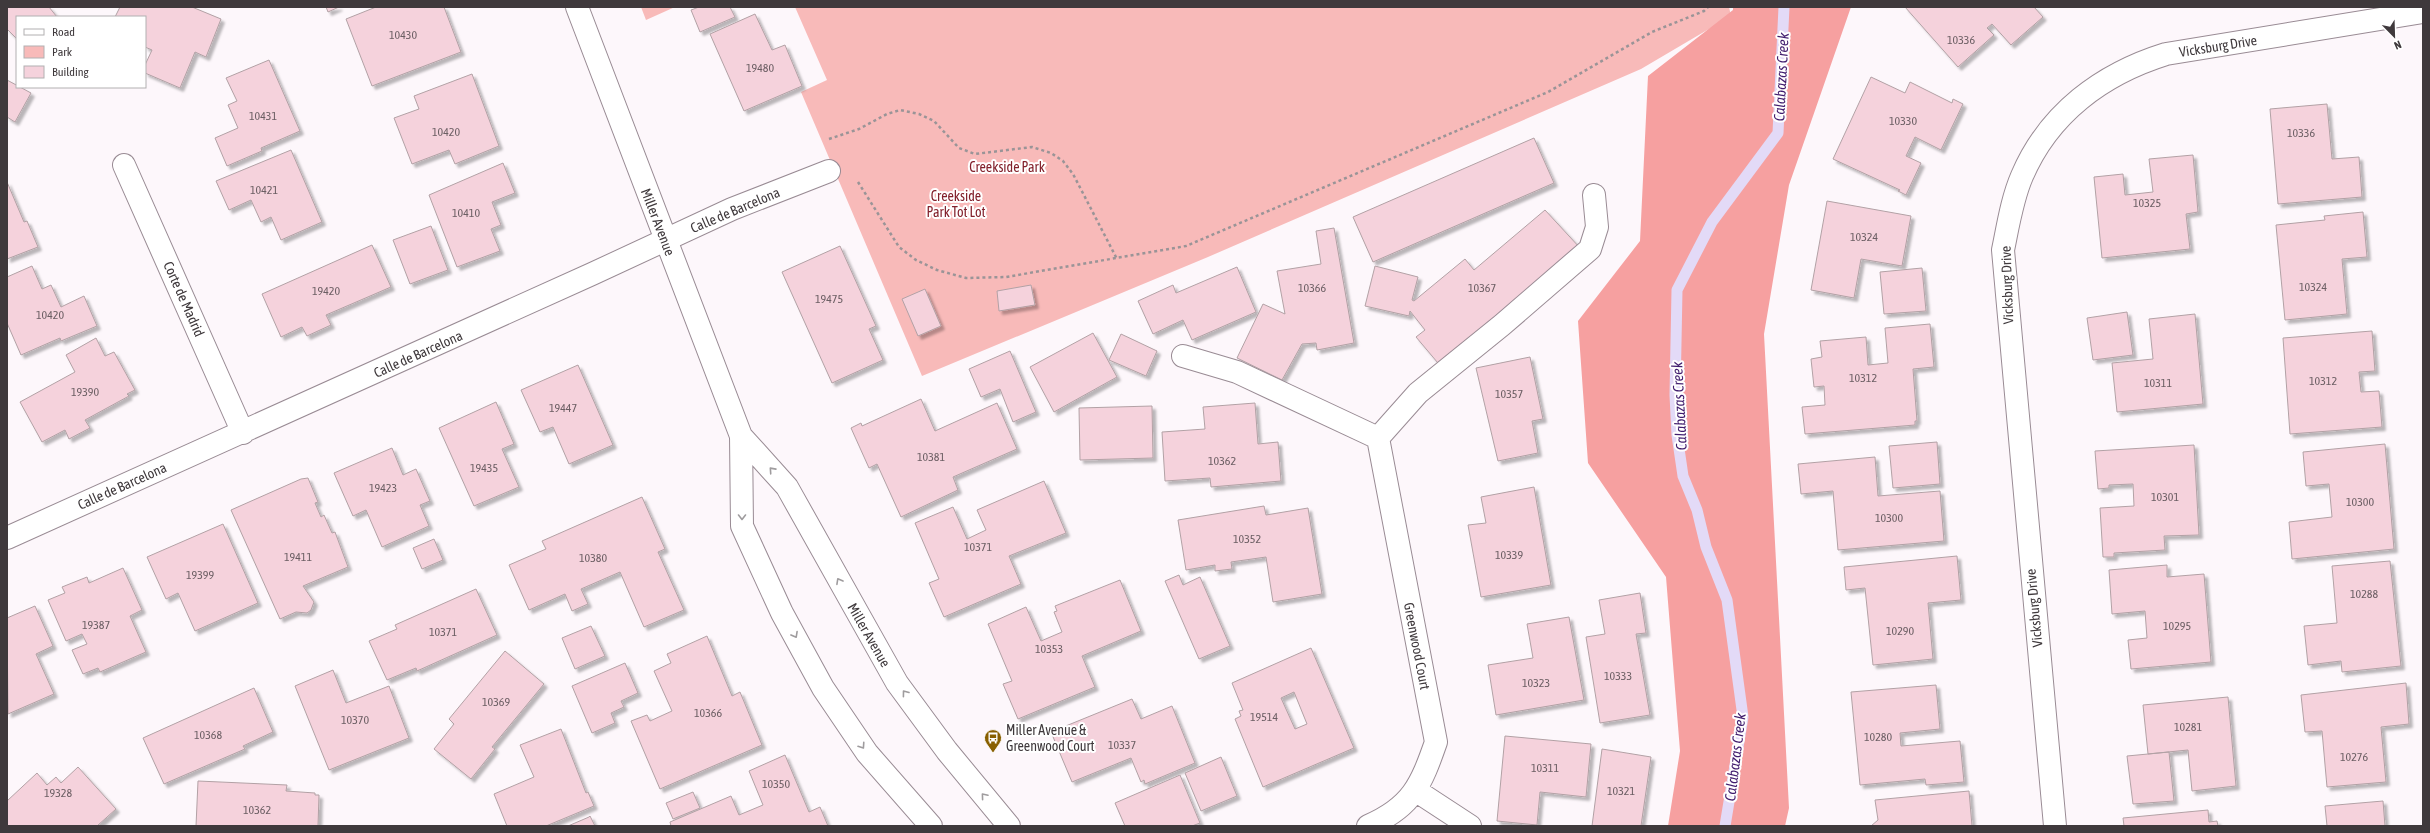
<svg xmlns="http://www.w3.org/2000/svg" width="2430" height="833" viewBox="0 0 2430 833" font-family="'Asap Condensed',sans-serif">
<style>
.green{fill:#f8bab9}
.forest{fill:#f6a0a0}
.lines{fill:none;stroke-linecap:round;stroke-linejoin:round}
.stream{stroke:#e3daf7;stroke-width:11}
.building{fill:#f5d2dc;stroke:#b2a1a5;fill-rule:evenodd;filter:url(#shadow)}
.minor-casing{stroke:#998b94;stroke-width:24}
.major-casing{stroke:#998b94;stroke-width:24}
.path{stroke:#9a9497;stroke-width:2.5;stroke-dasharray:3 3;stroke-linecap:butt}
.minor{stroke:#fff;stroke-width:22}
.major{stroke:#fff;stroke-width:22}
.oneway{stroke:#9f9c9e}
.labels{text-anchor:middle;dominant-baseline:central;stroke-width:4;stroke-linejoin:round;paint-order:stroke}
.number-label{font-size:12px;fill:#6c5f64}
.street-label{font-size:14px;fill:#3f393c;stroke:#fff}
.park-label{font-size:14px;fill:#82202b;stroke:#fff}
.poi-label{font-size:14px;fill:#3f393c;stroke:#fff;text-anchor:start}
.water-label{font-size:15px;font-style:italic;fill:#411d6e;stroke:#fff}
</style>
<defs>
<filter id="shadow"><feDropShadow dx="3.5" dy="3.5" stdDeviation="1" flood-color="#0004"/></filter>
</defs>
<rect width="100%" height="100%" fill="#fdf7fb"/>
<!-- green -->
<path class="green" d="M641,7H675L646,20Z
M795,7H1729L1731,16L1641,69L1208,257L922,376L801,92L827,80Z"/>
<!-- forest -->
<path class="forest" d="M1733,7H1851L1789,185L1764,334L1789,808L1785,826H1668L1680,751L1666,577L1588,463L1578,321L1640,241L1648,76L1733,10Z"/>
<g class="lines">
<!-- stream -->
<path class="stream" d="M1725,826L1743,717L1727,600L1706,547L1697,510L1683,476L1677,435L1675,395L1677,290L1712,222L1778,133L1784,7"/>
</g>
<!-- building -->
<path class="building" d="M7,7H49L57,17H17V39L7,29Z
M120,7H192L221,19L206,57L195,52L180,88L145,73V65L152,50L145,47V17H115Z
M326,7H339L328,12Z
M376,7H444L461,52L372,86L346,19Z
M699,7H730L735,17L700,32L691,10Z
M1905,7H2034L2043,17L2011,45L1992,24L1987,28L1994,35L1958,67Z
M755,14L772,50L785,45L802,86L744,111L710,34Z
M269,60L300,131L261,148L262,151L227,166L215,138L238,128L228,105L237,101L226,78Z
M472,74L499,146L455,164L449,150L412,164L394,118L419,109L414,96Z
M1871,77L1905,93L1910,82L1952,103L1953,99L1963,104L1941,150L1915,137L1906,156L1921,163L1906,195L1898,191L1900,190L1833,159Z
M7,80L31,93L15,122L7,117Z
M2327,104L2332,159L2359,157L2362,197L2278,204L2270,109Z
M1534,138L1554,183L1373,262L1353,217Z
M291,150L322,222L281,240L271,217L261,222L251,200L229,210L216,181Z
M2193,155L2198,212L2186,214L2190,249L2102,258L2094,177L2123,174L2125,195L2153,192L2149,159Z
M503,163L515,193L492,202L501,225L491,229L500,251L457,267L429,195Z
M7,182L24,222L27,221L38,247L7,259Z
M1827,201L1911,216L1902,266L1861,259L1854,298L1811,290Z
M1545,210L1581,249L1443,369L1416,337L1425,330L1410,311L1409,316L1365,306L1375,266L1418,277L1412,300L1414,301L1465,259L1474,270Z
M2363,212L2367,257L2342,259L2347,314L2285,320L2276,225L2325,220L2324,216Z
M431,226L448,270L410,284L393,240Z
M1334,228L1354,343L1317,350L1316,343L1302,344L1282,380L1237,358L1263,304L1285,314L1277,271L1321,264L1316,231Z
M372,245L391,287L326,315L331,325L307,336L302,327L281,337L262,294Z
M840,246L876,326L869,329L883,360L832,383L782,272Z
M32,266L42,289L51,285L61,307L84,296L97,326L61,341L60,338L21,355L7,323V277Z
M1237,267L1256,312L1192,340L1183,320L1153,334L1138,301L1173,285L1176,293Z
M1922,268L1926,311L1884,314L1880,272Z
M1031,285L1035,305L999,311L997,291Z
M925,289L941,326L918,336L902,299Z
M2127,312L2133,355L2093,360L2087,318Z
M2195,314L2203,404L2117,412L2112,363L2153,359L2149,319Z
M1930,324L1934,367L1913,369L1917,421H1915V425L1805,434L1802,407L1825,405L1824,386L1814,387L1811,359L1822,357L1820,341L1866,337L1868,365L1888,363L1885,328Z
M2372,331L2375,371L2359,372L2361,392L2379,391L2382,427L2290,434L2283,338Z
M1093,333L1117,377L1054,412L1030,367Z
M1121,334L1157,351L1146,376L1109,360Z
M96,338L105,356L114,352L135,390L127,394L129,396L85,420L90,428L69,439L65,430L42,442L20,402L75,372L66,355Z
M1010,351L1036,412L1013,422L1000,389L981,397L969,369Z
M1530,357L1543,419L1532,421L1538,453L1498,461L1476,368Z
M578,365L613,445L569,464L553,427L540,432L521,390Z
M921,399L935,431L997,403L1017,449L953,477L958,490L901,517L877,464L869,468L851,428L861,423L862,426Z
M496,402L514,444L502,449L519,487L474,506L439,428Z
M1255,403L1258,444L1278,442L1281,481L1211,487L1210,478L1165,481L1162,432L1205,429L1203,407Z
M1152,406L1153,458L1080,460L1079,408Z
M1937,442L1940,484L1893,488L1889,446Z
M2385,444L2394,549L2292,559L2289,522L2332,517L2329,484L2306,486L2303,452Z
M2194,445L2199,535L2164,536L2165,550L2114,553V557H2103L2100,508L2134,506L2133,484L2109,485V488L2098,489L2095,451Z
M392,448L403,475L416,469L430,501L420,505L429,526L382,547L366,510L353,516L334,473Z
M1875,457L1878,496L1940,491L1944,541L1838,550L1833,491L1801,494L1798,464Z
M308,478L318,502L315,503L321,517L324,515L332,533L335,532L348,567L303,586L314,602L311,610L307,613L296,612L280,619L231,510L301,479Z
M1044,481L1066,533L1009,556L1021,584L944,617L929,583L939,579L915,523L953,507L967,539L986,530L977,510Z
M1534,487L1551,585L1481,597L1468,525L1486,523L1481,497Z
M642,497L665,549L658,552L684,610L644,627L620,572L581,589L588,604L572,611L565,594L529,610L509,565L546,549L542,541Z
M1264,506L1266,515L1308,508L1322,594L1273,602L1266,557L1231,562L1232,569L1215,571V565L1186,570L1178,520Z
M223,524L258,603L195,631L178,593L166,599L147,557Z
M434,539L443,560L422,569L413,548Z
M1957,556L1961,600L1928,603L1933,659L1873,665L1865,588L1846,590L1844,567Z
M2390,561L2401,666L2342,672L2341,661L2308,665L2304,626L2337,623L2332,566Z
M2167,565V577L2204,574L2211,662L2131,669L2128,640L2147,638L2145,611L2112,614L2109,570Z
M123,568L142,610L130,616L146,652L100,672L98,668L83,674L72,650L87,644L82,634L66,641L48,600L65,593L62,587L87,577L89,583Z
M1179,575L1183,585L1200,577L1230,646L1199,659L1165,581Z
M1120,580L1141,631L1082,656L1095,687L1018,719L1003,684L1012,681L988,624L1026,607L1041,641L1062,632L1054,612L1057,611L1055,606Z
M476,589L497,635L417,671L416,668L387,680L369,641L397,629L395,625Z
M1640,593L1646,633L1636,634L1650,715L1600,723L1586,637L1605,634L1599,600Z
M35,606L53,646L36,654L54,694L8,714L7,618Z
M1569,617L1584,700L1496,715L1488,665L1533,658L1527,624Z
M591,626L605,656L575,669L562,638Z
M707,636L732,696L740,692L762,745L660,789L631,721L647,715L650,721L672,711L654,671L671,663L667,654Z
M1311,648L1354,748L1263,787L1235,719L1241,716L1239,711L1243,710L1232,683ZM1294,692L1307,724L1295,729L1281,698Z
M505,651L544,684L492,747L495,749L471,779L434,749L454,724L449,719Z
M625,663L638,693L621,701L624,707L611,713L615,723L592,733L572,686Z
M333,670L346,703L389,686L409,738L329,770L295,686Z
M2406,683L2409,724L2381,727L2386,782L2327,787L2322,731L2305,732L2301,695Z
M1936,685L1940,729L1900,733L1901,746L1960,741L1964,782L1926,785L1925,779L1860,785L1851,692Z
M254,688L273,732L243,746L245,749L164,784L143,738Z
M2228,697L2236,786L2192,791L2188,750L2148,754L2143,705Z
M1132,699L1141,719L1172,706L1195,763L1145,784L1144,780L1141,782L1131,758L1072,782L1051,732Z
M561,729L586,793L588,792L594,806L546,826H507L494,794L534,777L520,745Z
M1505,736L1591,744L1586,797L1540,792L1537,825L1497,821Z
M1602,749L1651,757L1641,826H1592Z
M2169,752L2174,801L2133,804L2127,756Z
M785,755L809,812L820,807L828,826H671L670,822L731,796L739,815L763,805L749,771Z
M1221,757L1237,796L1201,811L1185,773Z
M78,767L116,809L97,826H7V801L37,773L47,785L56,777L61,783Z
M1180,775L1200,823L1192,826H1125L1115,803Z
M198,781L287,785L286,791L315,793V795H319L318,826H196Z
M1969,791L1972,826H1871L1878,820L1875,800Z
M693,792L700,808L673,819L666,803Z
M2383,801L2385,826H2327L2325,806Z
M2208,810L2209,822L2217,821L2218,826H2124L2123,818Z
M590,816L595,826H568L589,817Z"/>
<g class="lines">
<!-- minor casing -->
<g class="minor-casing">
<path id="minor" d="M124,165L243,433
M1183,356L1237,372L1378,438
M1378,438L1418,393L1502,325L1590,249L1597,227L1594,195
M7,538L592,274L732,209L829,171
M1415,790L1470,826
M1368,826C1412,807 1421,785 1436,742L1378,438
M2055,826L2003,250C2008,226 2012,199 2022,176C2049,113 2102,74 2166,54L2423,12"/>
</g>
<!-- major casing -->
<g class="major-casing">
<path id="major" d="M577,7L741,436L787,487L897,683L947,751L1009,826
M741,436L742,526L782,613L823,688L867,753L931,826"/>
</g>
<!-- path -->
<path class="path" d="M829,139L859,129L887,114L900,110L919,114L934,121L959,148L975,154L1032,147L1051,153L1063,161L1073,174L1117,259
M858,182L899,247L916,260L937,270L966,278L1006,277L1186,246L1548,92L1652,32L1704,11L1708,7"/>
<!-- minor -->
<use href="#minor" class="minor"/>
<!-- major -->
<use href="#major" class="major"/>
</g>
<!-- one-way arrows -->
<defs><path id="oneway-chevron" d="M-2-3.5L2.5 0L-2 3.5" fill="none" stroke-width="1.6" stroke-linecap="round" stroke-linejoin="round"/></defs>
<g class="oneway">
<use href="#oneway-chevron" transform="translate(772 470) rotate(-132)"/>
<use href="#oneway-chevron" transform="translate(742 517) rotate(90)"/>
<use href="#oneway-chevron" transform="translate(839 581) rotate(-119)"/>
<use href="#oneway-chevron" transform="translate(795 635) rotate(61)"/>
<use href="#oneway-chevron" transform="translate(905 693) rotate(-127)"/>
<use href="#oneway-chevron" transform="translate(862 746) rotate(56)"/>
<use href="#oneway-chevron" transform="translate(984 796) rotate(-130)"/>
</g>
<!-- icons -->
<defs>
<g id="bus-pin" transform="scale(0.9)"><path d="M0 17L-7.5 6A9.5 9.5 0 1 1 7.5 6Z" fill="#885f00" stroke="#fff"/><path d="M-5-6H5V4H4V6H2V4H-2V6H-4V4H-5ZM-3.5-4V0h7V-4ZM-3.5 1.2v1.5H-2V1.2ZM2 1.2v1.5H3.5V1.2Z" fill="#fff"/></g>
</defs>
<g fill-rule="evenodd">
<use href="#bus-pin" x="993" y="738"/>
</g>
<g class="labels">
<!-- number labels -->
<g class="number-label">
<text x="403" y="35">10430</text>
<text x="1961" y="40">10336</text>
<text x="760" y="68">19480</text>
<text x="263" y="116">10431</text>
<text x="1903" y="121">10330</text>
<text x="446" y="132">10420</text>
<text x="2301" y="133">10336</text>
<text x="264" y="190">10421</text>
<text x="2147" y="203">10325</text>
<text x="466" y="213">10410</text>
<text x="1864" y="237">10324</text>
<text x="2313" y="287">10324</text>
<text x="1312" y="288">10366</text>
<text x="1482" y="288">10367</text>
<text x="326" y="291">19420</text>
<text x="829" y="299">19475</text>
<text x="50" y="315">10420</text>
<text x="1863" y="378">10312</text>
<text x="2323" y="381">10312</text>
<text x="2158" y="383">10311</text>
<text x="85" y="392">19390</text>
<text x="1509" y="394">10357</text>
<text x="563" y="408">19447</text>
<text x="931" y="457">10381</text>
<text x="1222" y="461">10362</text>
<text x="484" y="468">19435</text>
<text x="383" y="488">19423</text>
<text x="2165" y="497">10301</text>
<text x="2360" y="502">10300</text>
<text x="1889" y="518">10300</text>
<text x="1247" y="539">10352</text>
<text x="978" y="547">10371</text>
<text x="1509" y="555">10339</text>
<text x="298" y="557">19411</text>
<text x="593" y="558">10380</text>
<text x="200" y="575">19399</text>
<text x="2364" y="594">10288</text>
<text x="96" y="625">19387</text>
<text x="2177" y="626">10295</text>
<text x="1900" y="631">10290</text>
<text x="443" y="632">10371</text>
<text x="1049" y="649">10353</text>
<text x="1618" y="676">10333</text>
<text x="1536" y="683">10323</text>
<text x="496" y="702">10369</text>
<text x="708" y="713">10366</text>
<text x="1264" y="717">19514</text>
<text x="355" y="720">10370</text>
<text x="2188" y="727">10281</text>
<text x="208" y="735">10368</text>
<text x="1878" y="737">10280</text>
<text x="1122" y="745">10337</text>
<text x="2354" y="757">10276</text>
<text x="1545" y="768">10311</text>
<text x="776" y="784">10350</text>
<text x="1621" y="791">10321</text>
<text x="58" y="793">19328</text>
<text x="257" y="810">10362</text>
</g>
<!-- street labels -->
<g class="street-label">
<text transform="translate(2218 46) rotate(-9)">Vicksburg Drive</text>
<text transform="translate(735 210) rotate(-23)">Calle de Barcelona</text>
<text transform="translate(658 222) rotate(69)">Miller Avenue</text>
<text transform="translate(2007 285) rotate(-92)">Vicksburg Drive</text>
<text transform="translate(184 299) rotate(66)">Corte de Madrid</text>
<text transform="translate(418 354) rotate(-24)">Calle de Barcelona</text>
<text transform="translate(122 486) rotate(-24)">Calle de Barcelona</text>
<text transform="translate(2034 608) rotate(-95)">Vicksburg Drive</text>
<text transform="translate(869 635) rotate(60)">Miller Avenue</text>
<text transform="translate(1417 646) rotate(79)">Greenwood Court</text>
</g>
<!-- park labels -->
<g class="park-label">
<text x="1007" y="167">Creekside Park</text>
<text x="956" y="196">Creekside<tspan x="956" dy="16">Park Tot Lot</tspan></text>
</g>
<!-- poi labels -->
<g class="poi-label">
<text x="1006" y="730">Miller Avenue &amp;<tspan x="1006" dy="16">Greenwood Court</tspan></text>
</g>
<!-- water labels -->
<g class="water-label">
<text transform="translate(1781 77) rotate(-87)">Calabazas Creek</text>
<text transform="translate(1679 406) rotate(-93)">Calabazas Creek</text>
<text transform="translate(1735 757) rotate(-83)">Calabazas Creek</text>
</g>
</g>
<!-- border -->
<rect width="2430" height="833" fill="none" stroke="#3f393c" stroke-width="16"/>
<!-- legend -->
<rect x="16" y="16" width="130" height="72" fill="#ffffff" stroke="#b2b0b1"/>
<rect x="24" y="29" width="20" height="6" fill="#ffffff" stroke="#b2b0b1"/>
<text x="52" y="36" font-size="12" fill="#3f393c">Road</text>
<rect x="24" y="46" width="20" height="12" fill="#f8bab9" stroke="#b2b0b1"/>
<text x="52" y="56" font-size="12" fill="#3f393c">Park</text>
<rect x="24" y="66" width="20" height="12" fill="#f5d2dc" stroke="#b2b0b1"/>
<text x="52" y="76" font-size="12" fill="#3f393c">Building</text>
<!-- north arrow -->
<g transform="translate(2394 36) rotate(157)" stroke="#ffffff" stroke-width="3" paint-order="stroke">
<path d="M0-3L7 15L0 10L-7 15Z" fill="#3f393c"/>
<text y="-6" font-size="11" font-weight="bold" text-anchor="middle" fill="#3f393c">N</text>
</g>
</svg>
